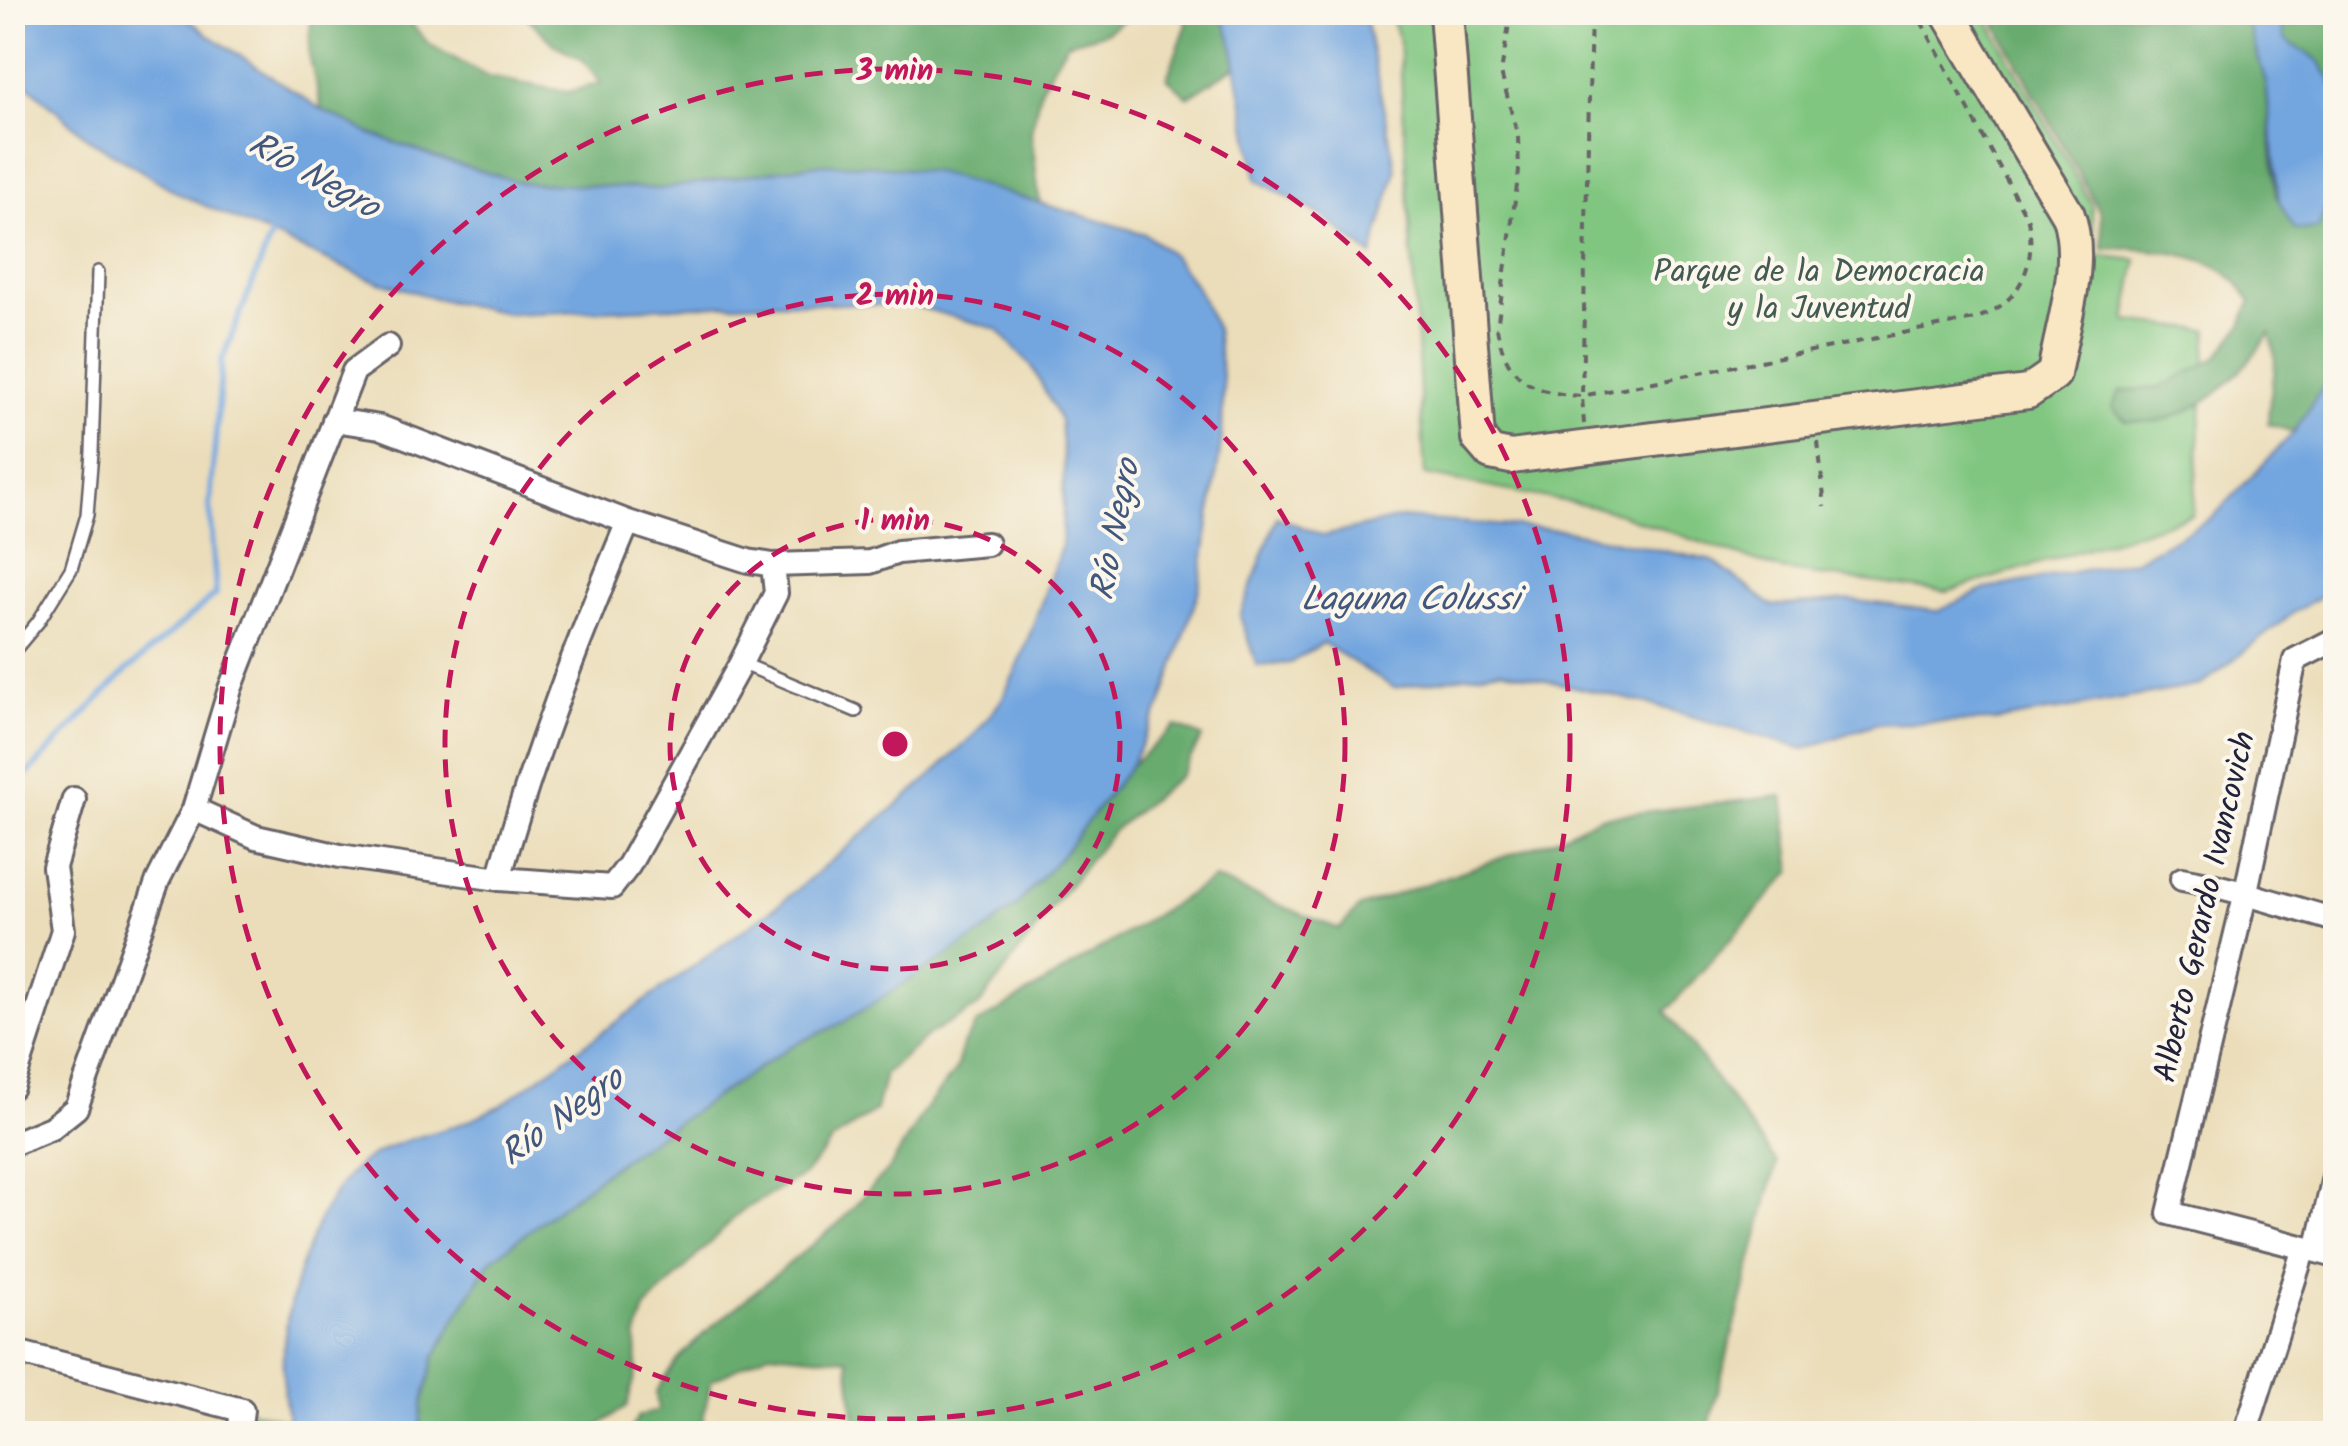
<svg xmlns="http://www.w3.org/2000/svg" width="2348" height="1446" viewBox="0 0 2348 1446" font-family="Kalam,sans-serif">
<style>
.green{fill:#80c680;stroke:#51745e;stroke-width:2.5}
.forest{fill:#68ab6e;stroke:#456654;stroke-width:2.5}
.water{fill:#73a6df;stroke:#4a648d;stroke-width:2.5}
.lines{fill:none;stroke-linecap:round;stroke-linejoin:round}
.stream{stroke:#73a6df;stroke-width:6}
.lane-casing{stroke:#686367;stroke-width:16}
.street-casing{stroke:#686367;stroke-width:28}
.secondary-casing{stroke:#686367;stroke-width:38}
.path{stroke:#686367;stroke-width:4;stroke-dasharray:8 8;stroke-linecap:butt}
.lane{stroke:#fff;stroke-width:11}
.street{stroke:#fff;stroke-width:22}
.secondary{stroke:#f9e7c3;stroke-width:32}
.ring{fill:none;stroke:#c2185b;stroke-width:5;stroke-dasharray:18 12}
.labels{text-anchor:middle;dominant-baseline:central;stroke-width:8;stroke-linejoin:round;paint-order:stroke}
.park-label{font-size:32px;fill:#435b53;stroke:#fbf7ec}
.street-label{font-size:32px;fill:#22223b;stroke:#fbf7ec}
.water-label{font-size:35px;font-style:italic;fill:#42577d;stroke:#fbf7ec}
.centre{fill:#c2185b;stroke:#fbf7ec;stroke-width:5}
.ring-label{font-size:30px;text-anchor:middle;font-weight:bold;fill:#c2185b;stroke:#fbf7ec;stroke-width:8;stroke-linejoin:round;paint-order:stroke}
</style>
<rect width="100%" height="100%" fill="#fbf7ec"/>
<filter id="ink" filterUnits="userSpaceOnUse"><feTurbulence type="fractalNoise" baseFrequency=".01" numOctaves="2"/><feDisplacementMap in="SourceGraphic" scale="20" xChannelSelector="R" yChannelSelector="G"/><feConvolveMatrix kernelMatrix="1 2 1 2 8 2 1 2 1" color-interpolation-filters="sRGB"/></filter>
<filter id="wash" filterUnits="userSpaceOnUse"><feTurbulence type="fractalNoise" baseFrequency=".0048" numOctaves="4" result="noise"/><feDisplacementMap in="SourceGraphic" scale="40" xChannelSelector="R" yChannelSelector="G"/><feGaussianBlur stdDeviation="2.25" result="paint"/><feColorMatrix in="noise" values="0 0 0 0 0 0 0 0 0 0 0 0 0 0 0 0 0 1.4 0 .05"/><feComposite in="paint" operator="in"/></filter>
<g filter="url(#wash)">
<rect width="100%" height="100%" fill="#ebddb9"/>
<!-- green -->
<path class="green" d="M1389,13H1984L2091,204L2096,255L2137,260L2126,321L2208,330L2193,515L1947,592L1781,570L1605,509L1425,475L1399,40Z
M250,1410L288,1421L290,1433L249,1434Z"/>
<!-- forest -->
<path class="forest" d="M1121,12L1127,18L1106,32L1067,43L1041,87L1031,131L1040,204L935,172L719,182L661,189L522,183L437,158L371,134L322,110L309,55L311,20L307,13H402L429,44L488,77L568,92L601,83L583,60L554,44L523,13Z
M1183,13H1220L1231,38L1236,66L1188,97L1167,78L1187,24Z
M1990,13H2241L2250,31L2266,82L2276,195L2295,230L2318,228L2335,186V369L2294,432L2268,424C2268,385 2282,373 2270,333C2245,370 2205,412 2158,421C2148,423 2136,421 2126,421L2112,408L2120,391L2160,388L2217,357L2242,325L2251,301C2244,294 2239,283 2231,277C2205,252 2138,247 2103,249L2101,214Z
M2278,13H2335V86L2319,61L2285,40Z
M1176,726L1202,737L1181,775L1114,830L1061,895L979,1006L927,1036L885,1074L876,1110L832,1141L804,1175L740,1212L645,1309L636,1339L637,1369L627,1406L597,1427L599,1433L419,1434L422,1405L434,1359L457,1315L491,1260L618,1162L791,1046L842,1023L1016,906L1064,852L1130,766Z
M1783,796L1792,871L1666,1011L1777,1163L1707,1433H865L854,1415L848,1359L769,1352L711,1381L700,1433H628L639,1416L658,1410L656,1392L678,1359L709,1329L840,1222L891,1166L925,1109L956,1070L963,1044L976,1025L1214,879L1339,929L1360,907L1552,840L1599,817Z"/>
<!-- water -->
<path class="water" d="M12,13H180L209,35L322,110L371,134L437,158L522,183L661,189L817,164L867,165L935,172L1145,234L1172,255L1197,288L1216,329L1223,383L1222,437L1199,590L1162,703L1130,766L1064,852L1016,906L986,931L842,1023L791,1046L618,1162L491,1260L457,1315L434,1359L422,1405L419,1433H290C286,1408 282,1382 283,1357C286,1295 317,1191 370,1157C395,1141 429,1135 457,1125C472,1120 486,1112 500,1106L782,902L928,779L975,734L1001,701L1019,664L1062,545L1064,466L1060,421L1033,368L997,329L915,306L783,302L511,314L438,299L367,278L181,195L89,139L13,72Z
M1220,13H1364L1396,170L1372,256L1321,215L1257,180L1231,38Z
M2241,13H2278L2285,40L2319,61L2335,86V186L2318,229L2295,230L2279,201L2266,82L2250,31Z
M2335,369V587L2293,613L2201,685L1996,721L1874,724L1804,749L1649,704L1501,670L1394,688L1323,643L1290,663L1257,666L1240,616L1277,517L1324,536L1400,518L1563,530L1713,561L1772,606L1850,600L1937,611L1986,589L2135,560L2211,519L2294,432Z"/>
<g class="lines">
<!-- stream -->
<path class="stream" d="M12,790L123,674L216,594L210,504L222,360L274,229"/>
</g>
</g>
<g filter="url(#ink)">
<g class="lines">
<!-- lane casing -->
<g class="lane-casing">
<path id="lane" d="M12,653L38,622L71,569L87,515L92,452L98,272
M741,663L856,711"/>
</g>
<!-- street casing -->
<g class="street-casing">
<path id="street" d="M334,420L380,427L628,522L748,561L773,565L870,562L898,552L987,544
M2336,639L2295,660L2245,896L2169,1213L2336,1256
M194,809L256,837L340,856L499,879L612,887L629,865L741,663L776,593L773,565
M499,879C533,756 579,639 628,522
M2182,879C2234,888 2284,906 2336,920
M12,1087L63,930L54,867L74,799
M12,1144L51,1128L76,1108L158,880L194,809L230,689L354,371L388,346
M2317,1251L2336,1168
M12,1351L242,1410L239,1434
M2248,1425L2304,1248"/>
</g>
<!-- secondary casing -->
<g class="secondary-casing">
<path id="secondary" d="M1446,12L1478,438L1491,453L1511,457L2028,392L2054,374C2062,325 2085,263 2068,215L1947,12"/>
</g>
<!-- path -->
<path class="path" d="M1511,12L1501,73L1518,137L1519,171L1497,328C1506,380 1531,393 1582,396L1969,320C2017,309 2038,267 2028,220L1916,12
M1584,424L1582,396L1591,12
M1818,442L1825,507"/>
<!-- lane -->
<use href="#lane" class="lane"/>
<!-- street -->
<use href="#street" class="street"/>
<!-- secondary -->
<use href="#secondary" class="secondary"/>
</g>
</g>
<!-- distance rings -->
<g class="ring">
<circle cx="895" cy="744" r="225"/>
<circle cx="895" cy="744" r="450"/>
<circle cx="895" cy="744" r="675"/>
</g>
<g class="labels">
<!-- park labels -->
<g class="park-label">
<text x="1819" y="272">Parque de la Democracia<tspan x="1819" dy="37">y la Juventud</tspan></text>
</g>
<!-- street labels -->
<g class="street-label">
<text transform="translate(2206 907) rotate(-77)">Alberto Gerardo Ivancovich</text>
</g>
<!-- water labels -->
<g class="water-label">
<text transform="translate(313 177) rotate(29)">Río Negro</text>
<text transform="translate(1117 530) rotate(-79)">Río Negro</text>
<text x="1410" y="601">Laguna Colussi</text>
<text transform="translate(563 1118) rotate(-36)">Río Negro</text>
</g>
</g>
<circle cx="895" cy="744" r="15" class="centre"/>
<g class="ring-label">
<text x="895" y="80">3 min</text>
<text x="895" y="305">2 min</text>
<text x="895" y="530">1 min</text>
</g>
<!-- margin -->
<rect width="2348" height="1446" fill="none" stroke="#fbf7ec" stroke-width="50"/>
</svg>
